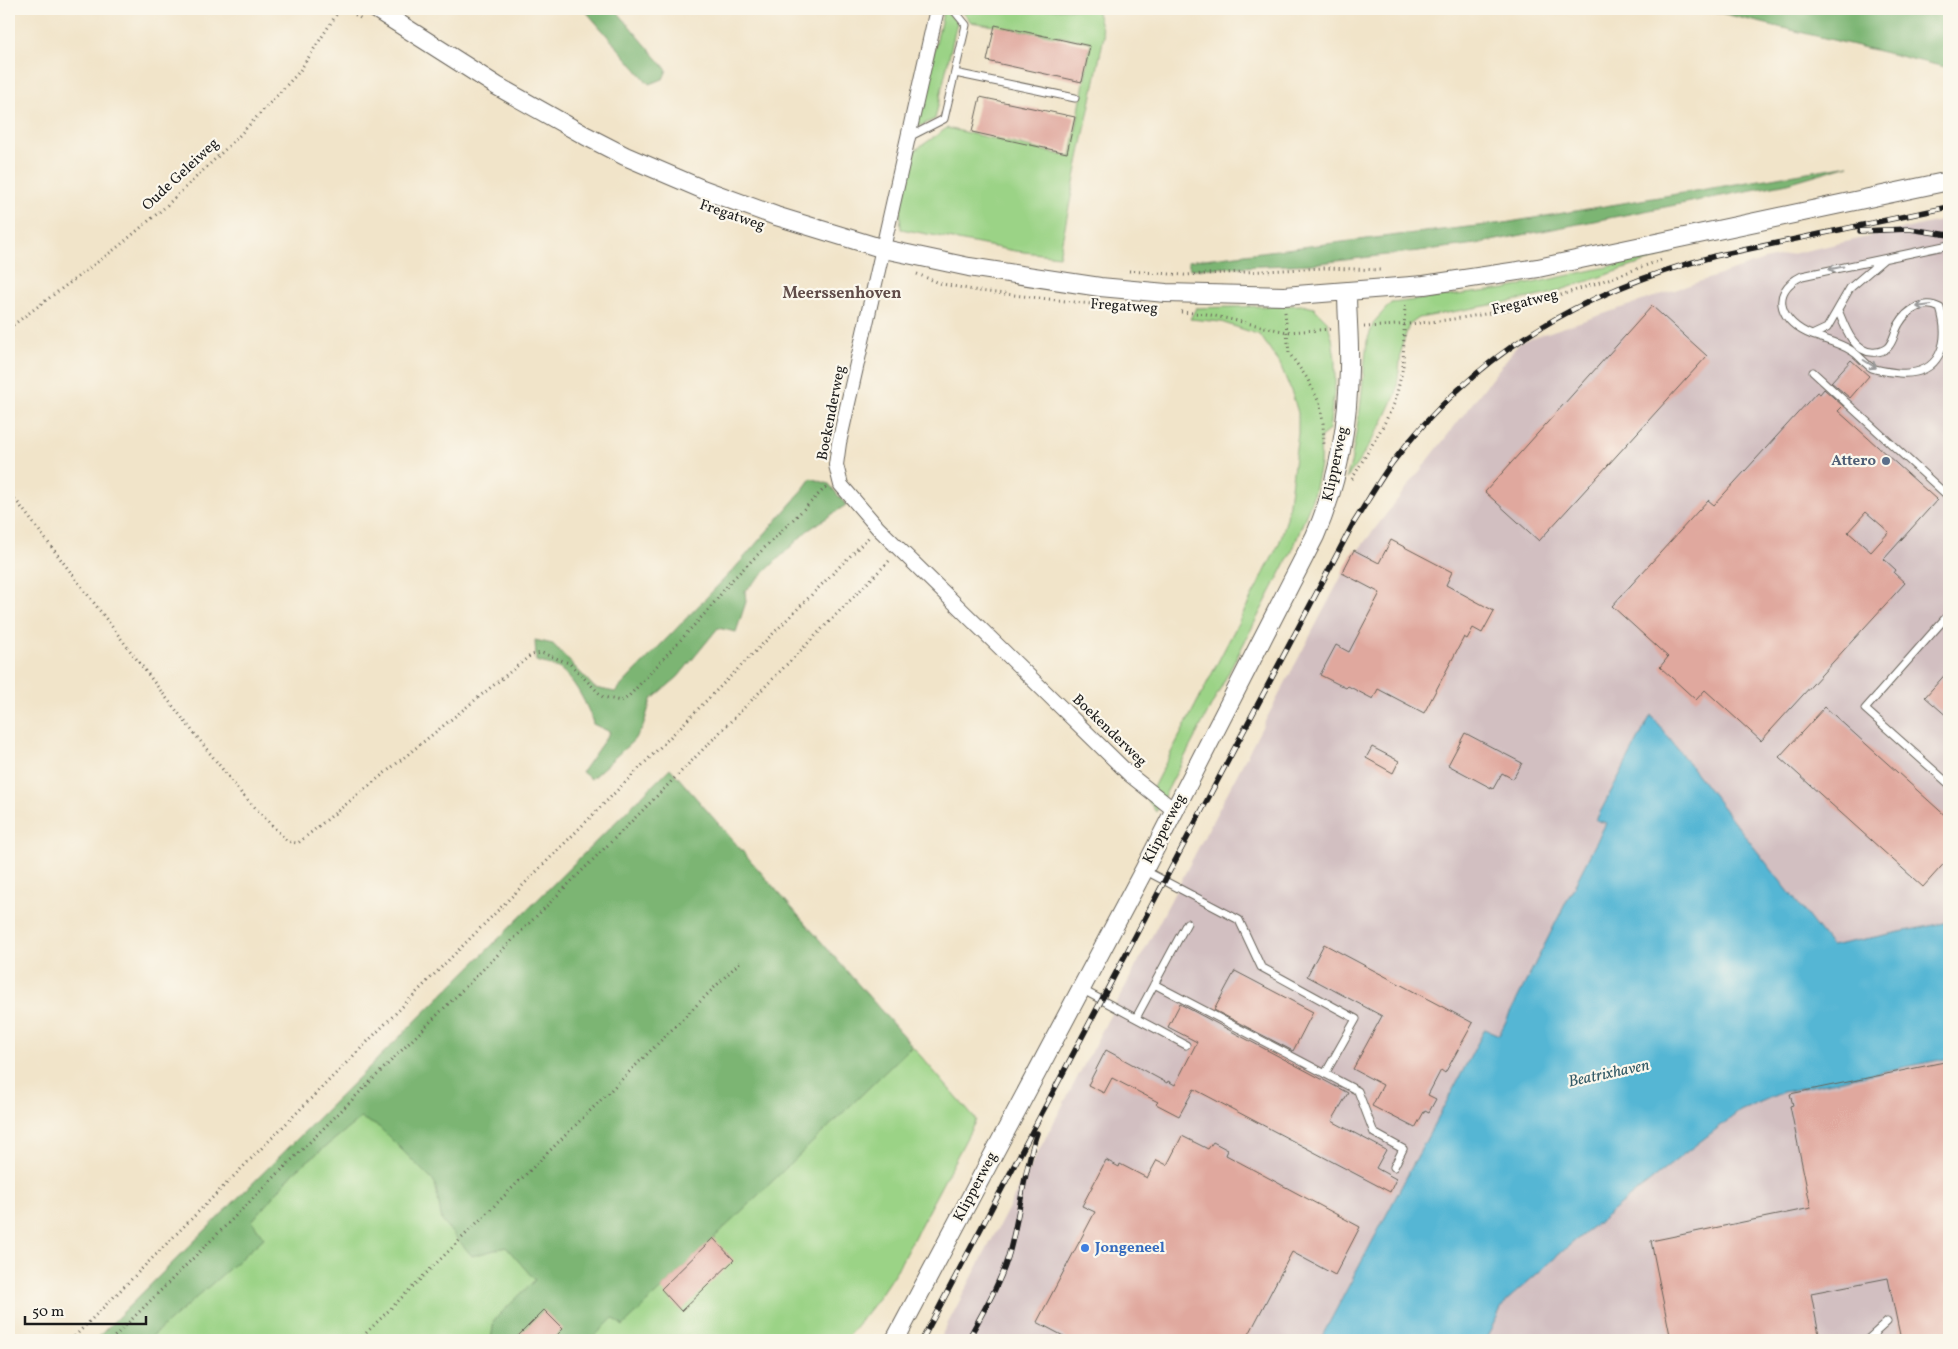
<svg xmlns="http://www.w3.org/2000/svg" width="1958" height="1349" viewBox="0 0 1958 1349" font-family="Vollkorn,serif">
<style>
.industrial{fill:#d2bfc1}
.green{fill:#9bd386;stroke:#5c7851}
.forest{fill:#7cb573;stroke:#4c6848}
.water{fill:#55b6d4;stroke:#386978}
.building{fill:#e0a89e;fill-rule:evenodd}
.lines{fill:none;stroke-linecap:round;stroke-linejoin:round}
.service-casing{stroke:#676259;stroke-width:9}
.minor-casing{stroke:#676259;stroke-width:16}
.tertiary-casing{stroke:#676259;stroke-width:20}
.path{stroke:#676259;stroke-width:3;stroke-dasharray:1 4;stroke-linecap:butt}
.service{stroke:#fff;stroke-width:7}
.minor{stroke:#fff;stroke-width:14}
.tertiary{stroke:#fff;stroke-width:18}
.rail-casing{stroke:#1c1c1c;stroke-width:5.5}
.rail{stroke:#fbf7ec;stroke-width:4;stroke-dasharray:11;stroke-linecap:butt}
.oneway{stroke:#999}
.service-dot{fill:#5c6f8a;stroke:#fbf7ec;stroke-width:2}
.shop-dot{fill:#3f7fe0;stroke:#fbf7ec;stroke-width:2}
.labels{text-anchor:middle;dominant-baseline:central;stroke-width:4.5;stroke-linejoin:round;paint-order:stroke}
.street-label{font-size:15px;fill:#1c1c1c;stroke:#fbf7ec}
.service-label{font-size:15px;font-weight:bold;fill:#4e5e75;stroke:#fbf7ec;text-anchor:end}
.shop-label{font-size:15px;font-weight:bold;fill:#366cbe;stroke:#fbf7ec;text-anchor:start}
.neighbourhood-label{font-size:16px;font-weight:bold;fill:#614d4a;stroke:#fbf7ec}
.water-label{font-size:16px;font-style:italic;fill:#335a66;stroke:#fbf7ec}
</style>
<rect width="100%" height="100%" fill="#fbf7ec"/>
<filter id="ink" filterUnits="userSpaceOnUse"><feTurbulence type="fractalNoise" baseFrequency=".02" numOctaves="2"/><feDisplacementMap in="SourceGraphic" scale="10" xChannelSelector="R" yChannelSelector="G"/><feConvolveMatrix kernelMatrix="1 2 1 2 8 2 1 2 1" color-interpolation-filters="sRGB"/></filter>
<filter id="wash" filterUnits="userSpaceOnUse"><feTurbulence type="fractalNoise" baseFrequency=".0096" numOctaves="4" result="noise"/><feDisplacementMap in="SourceGraphic" scale="20" xChannelSelector="R" yChannelSelector="G"/><feGaussianBlur stdDeviation="1.12" result="paint"/><feColorMatrix in="noise" values="0 0 0 0 0 0 0 0 0 0 0 0 0 0 0 0 0 1.4 0 .05"/><feComposite in="paint" operator="in"/></filter>
<g filter="url(#wash)">
<rect width="100%" height="100%" fill="#f1e4c9"/>
<!-- industrial -->
<path class="industrial" d="M1949,219V1340H939L1349,562L1520,342L1764,260Z"/>
<!-- green -->
<path class="green" d="M944,9L957,22L935,119L916,128Z
M960,9H1096L1104,36L1059,256L1015,251L901,229L900,214L914,151L947,128L1071,157L1091,42L971,22Z
M1672,253L1546,295L1419,318L1409,325L1402,346L1396,394L1382,424L1360,460L1346,479L1351,463L1360,409L1367,341L1374,322L1391,303L1505,289Z
M1302,305L1314,308L1327,321L1332,338L1335,359V385L1329,430L1321,437L1320,465L1313,496L1293,549L1156,812L1147,799L1279,544L1287,518L1298,434V413L1293,396L1280,364L1260,335L1221,322L1190,319L1196,308Z
M452,1010L909,1050L912,1046L976,1120L898,1268L876,1301L845,1340H113Z"/>
<!-- forest -->
<path class="forest" d="M584,9H615L667,70L663,79L649,84Z
M1704,9H1949V68Z
M1849,165L1788,183L1476,244L1312,264L1190,269L1188,261L1415,233L1504,223Z
M811,478L829,484L846,505L807,531L745,591L746,602L736,632L718,628L678,677L651,700L643,727L633,741L591,779L582,772L610,732L593,724C590,709 572,675 558,668C551,665 543,663 536,661L535,640L553,644L595,688L615,692L734,569L801,492Z
M670,768L912,1046L623,1326L613,1318L591,1340H491L494,1320L535,1280L506,1247L472,1256L442,1221L435,1183L379,1127L361,1118L294,1172L252,1221L264,1238L148,1340H95Z"/>
<!-- water -->
<path class="water" d="M1651,715L1831,946L1949,922V1058L1783,1092L1740,1111L1684,1154L1571,1244L1505,1302L1485,1340H1320L1485,1029L1499,1035L1606,823L1596,820Z"/>
<g id="blocks">
<!-- building -->
<path class="building" d="M995,25L1090,46L1082,82L987,61Z
M980,97L1075,117L1067,153L972,132Z
M1652,306L1707,356L1539,541L1485,492Z
M1851,360L1869,376L1850,398L1831,382Z
M1824,389L1843,406L1838,411L1937,500L1884,559L1896,570L1894,573L1905,583L1761,741L1705,690L1696,700L1660,667L1668,657L1612,606L1708,500L1714,505L1817,392L1820,394ZM1866,512L1889,532L1871,552L1848,532Z
M1391,540L1452,572L1446,585L1494,611L1482,633L1473,628L1467,639L1464,637L1424,713L1378,689L1373,699L1348,686L1346,688L1320,675L1336,645L1349,652L1380,593L1342,573L1354,550L1379,563Z
M1949,670V718L1925,697Z
M1825,707L1949,819V858L1923,887L1779,757Z
M1465,733L1522,763L1513,779L1502,773L1493,789L1448,765Z
M1372,747L1399,761L1393,773L1366,758Z
M1324,944L1473,1023L1445,1073L1441,1070L1428,1095L1436,1099L1429,1112L1425,1110L1415,1128L1372,1106L1383,1085L1353,1069L1382,1016L1307,976Z
M1235,971L1313,1012L1293,1051L1214,1010Z
M1180,1004L1348,1093L1332,1121L1386,1150L1376,1168L1396,1179L1390,1192L1194,1089L1179,1116L1156,1104L1158,1102L1112,1078L1104,1093L1088,1085L1106,1050L1167,1083L1168,1081L1175,1085L1197,1042L1168,1027Z
M1949,1061V1340H1901L1888,1278L1811,1293L1820,1340H1671L1651,1241L1811,1208L1790,1106L1793,1105L1790,1094Z
M1182,1136L1208,1149L1213,1142L1228,1150L1226,1155L1360,1227L1335,1275L1292,1252L1246,1340H1071L1037,1322L1095,1212L1082,1206L1106,1160L1119,1167L1120,1164L1147,1178L1157,1160L1167,1165Z
M713,1238L734,1260L681,1311L661,1289Z
M544,1310L563,1329L552,1340H514Z"/>
</g>
</g>
<g filter="url(#ink)">
<use href="#blocks" fill-opacity="0" stroke="#676259" stroke-width="1"/>
<g class="lines">
<!-- service casing -->
<g class="service-casing">
<path id="service" d="M955,73L1075,98
M909,137L944,119L966,25L953,9
M1884,259L1850,288L1827,328L1812,335C1782,324 1767,293 1802,276L1949,245
M1812,335C1826,340 1840,343 1852,351C1859,355 1865,364 1872,368C1880,371 1890,372 1899,373C1940,376 1951,343 1940,308C1924,299 1907,310 1899,324C1894,332 1894,342 1887,348C1884,350 1879,352 1876,352C1854,355 1845,327 1838,310
M1813,372L1949,497
M1949,614L1865,709L1949,784
M1144,870L1239,920L1261,967L1356,1019L1325,1074
M1154,984L1358,1091L1374,1133L1403,1149L1394,1167
M1081,989L1186,1045
M1136,1018L1187,923
M1867,1340L1887,1322"/>
</g>
<!-- minor casing -->
<g class="minor-casing">
<path id="minor" d="M937,9L839,443L836,465L841,485L878,528L1130,775L1174,810"/>
</g>
<!-- tertiary casing -->
<g class="tertiary-casing">
<path id="tertiary" d="M376,9L497,86L586,136L625,156L702,189L776,216L884,249L969,267L1100,287L1166,293L1284,296L1424,285L1538,268L1949,181
M895,1340L1144,870L1315,536C1338,483 1348,426 1349,368C1350,343 1347,317 1347,292"/>
</g>
<!-- path -->
<path class="path" d="M347,9L363,20
M1129,271L1184,275L1326,268L1382,270
M917,274L942,284L979,291L1100,305
M1181,312L1206,314L1287,332L1333,329
M1285,312L1289,353L1307,378L1320,404L1323,423L1324,446
M1364,327C1424,324 1487,317 1545,300C1584,288 1623,274 1661,260
M9,328L119,246L164,208L237,138L299,72L340,9
M1352,479L1383,426L1395,402L1403,367L1405,303
M9,491L157,686L242,794L288,842L298,843L531,655L542,653L569,663L603,697L621,701L628,697L709,609L731,581L826,487
M71,1340L869,537
M111,1340L654,799L891,559
M359,1340L742,960"/>
<!-- service -->
<use href="#service" class="service"/>
<!-- minor -->
<use href="#minor" class="minor"/>
<!-- tertiary -->
<use href="#tertiary" class="tertiary"/>
<!-- rail casing -->
<g class="rail-casing">
<path id="rail" d="M1860,231L1910,229L1949,235
M922,1340L1353,524C1366,504 1378,482 1392,463C1476,352 1582,291 1715,256L1949,207
M968,1340C982,1313 999,1286 1008,1257C1020,1216 1023,1173 1037,1133"/>
</g>
<!-- rail -->
<use href="#rail" class="rail"/>
</g>
<!-- one-way arrows -->
<defs><path id="oneway-shaft" d="M-6 0H5M1.5-3L5.5 0L1.5 3" fill="none" stroke-width="1.6" stroke-linecap="round" stroke-linejoin="round" transform="scale(1.25)"/></defs>
<g class="oneway">
<use href="#oneway-shaft" transform="translate(1836 268) rotate(168)"/>
<use href="#oneway-shaft" transform="translate(1924 306) rotate(173)"/>
<use href="#oneway-shaft" transform="translate(1870 364) rotate(32)"/>
</g>
</g>
<!-- markers -->
<circle class="service-dot" cx="1886" cy="461" r="5"/>
<circle class="shop-dot" cx="1085" cy="1248" r="5"/>
<g class="labels">
<!-- street labels -->
<g class="street-label">
<text transform="translate(181 175) rotate(-43)">Oude Geleiweg</text>
<text transform="translate(732 216) rotate(19)">Fregatweg</text>
<text transform="translate(1525 303) rotate(-14)">Fregatweg</text>
<text transform="translate(1124 307) rotate(4)">Fregatweg</text>
<text transform="translate(832 413) rotate(-79)">Boekenderweg</text>
<text transform="translate(1336 464) rotate(-78)">Klipperweg</text>
<text transform="translate(1109 731) rotate(44)">Boekenderweg</text>
<text transform="translate(1165 829) rotate(-63)">Klipperweg</text>
<text transform="translate(976 1187) rotate(-62)">Klipperweg</text>
</g>
<!-- service labels -->
<g class="service-label">
<text x="1876" y="461">Attero</text>
</g>
<!-- shop labels -->
<g class="shop-label">
<text x="1095" y="1248">Jongeneel</text>
</g>
<!-- neighbourhood labels -->
<g class="neighbourhood-label">
<text x="842" y="294">Meerssenhoven</text>
</g>
<!-- water labels -->
<g class="water-label">
<text transform="translate(1609 1074) rotate(-12)">Beatrixhaven</text>
</g>
</g>
<!-- margin -->
<rect width="1958" height="1349" fill="none" stroke="#fbf7ec" stroke-width="30"/>
<!-- scale -->
<path d="M25 1316v8h121v-8" fill="none" stroke="#1c1c1c" stroke-width="2.5"/>
<text x="32" y="1316" font-size="15" fill="#1c1c1c" stroke="#fbf7ec" stroke-width="4" paint-order="stroke">50 m</text>
</svg>
